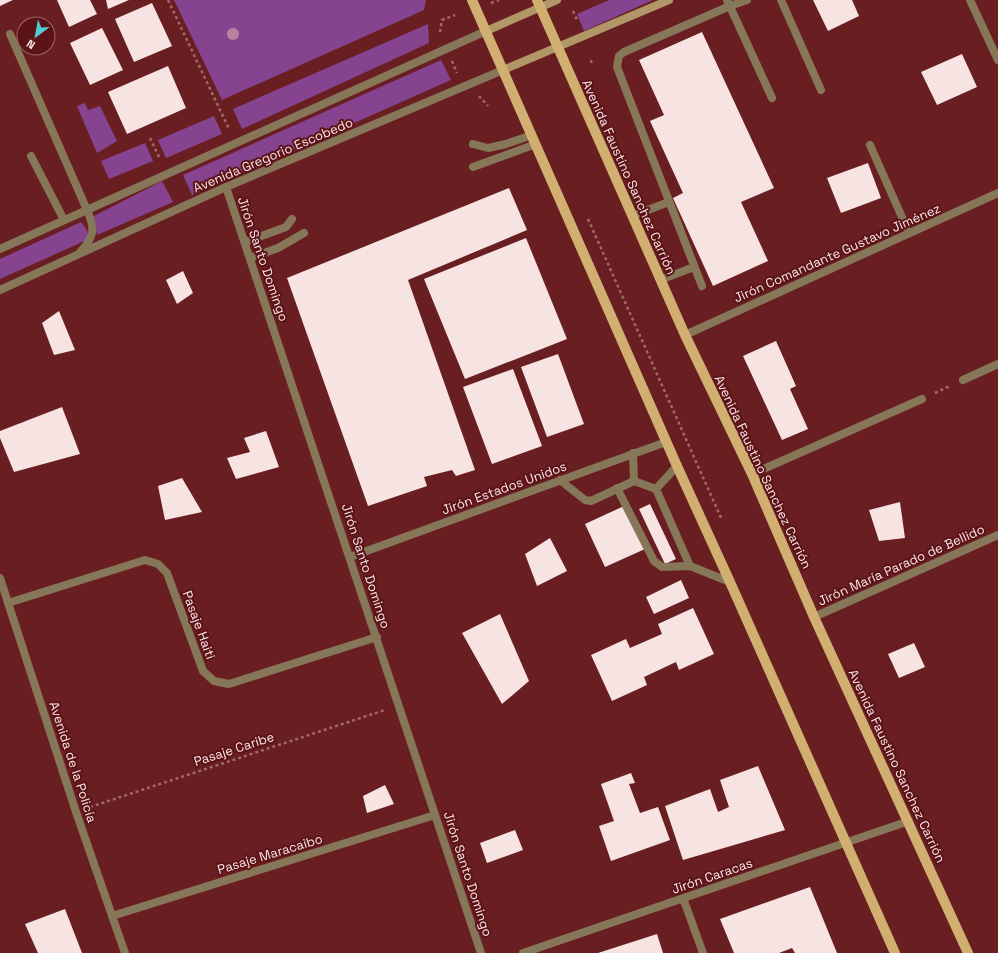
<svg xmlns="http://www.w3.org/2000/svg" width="998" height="953" viewBox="0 0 998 953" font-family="'Space Grotesk',sans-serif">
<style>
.green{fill:#854390}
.building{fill:#f6e3e2}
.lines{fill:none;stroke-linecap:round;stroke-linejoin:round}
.path{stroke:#9f696b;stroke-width:2.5;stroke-dasharray:3 3;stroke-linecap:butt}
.service{stroke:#877759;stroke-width:8}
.minor{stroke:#877759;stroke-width:8}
.tertiary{stroke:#877759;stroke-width:8}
.secondary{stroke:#b19767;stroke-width:8}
.primary{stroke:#d1af71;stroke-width:10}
.tree{fill:#b8839b}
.labels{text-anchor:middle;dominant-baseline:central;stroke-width:4;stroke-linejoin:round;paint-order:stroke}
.street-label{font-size:13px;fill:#fae7e6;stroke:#5c1318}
</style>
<rect width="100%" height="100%" fill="#691f22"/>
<!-- green -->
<path class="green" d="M174,0H426L424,10L222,100Z
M609,0H653L584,31L577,14Z
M428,24L429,43L242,129L233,109Z
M441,60L451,80L192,195L183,175Z
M85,103L88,110L100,106L117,141L97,153L77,106Z
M214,116L222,134L166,158L158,140Z
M145,143L153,161L109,179L101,161Z
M162,181L173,202L97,235L94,216Z
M81,222L87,230L89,239L0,279V259Z"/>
<!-- building -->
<path class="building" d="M0,0H13L0,6Z
M57,0H90L97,14L69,27Z
M106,0H129L108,9Z
M813,0H852L859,16L828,31Z
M152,3L172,46L134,62L115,19Z
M102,28L123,70L90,85L70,43Z
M702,32L774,188L741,202L768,261L713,286L673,198L683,193L650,121L664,115L639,60Z
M962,54L977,87L937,105L921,72Z
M168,66L186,108L127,134L108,92Z
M868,163L881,198L841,213L827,178Z
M509,188L527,230L408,280L475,470L456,476L452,470L424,477L427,486L368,506L287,278Z
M526,238L567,339L465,379L424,279Z
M183,271L193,293L177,304L166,280Z
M59,311L75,350L54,355L42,323Z
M776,341L796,386L790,389L808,429L782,440L743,356Z
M558,354L584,424L547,437L521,367Z
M513,369L542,446L492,464L463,387Z
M62,407L80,454L14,472L0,438V431Z
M266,431L279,467L236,479L227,458L250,452L244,438Z
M182,478L202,512L165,520L158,486Z
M900,502L905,538L879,541L869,510Z
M650,504L676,559L665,564L639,509Z
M624,506L645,549L605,567L585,524Z
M550,538L567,571L537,586L525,554Z
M681,580L689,598L654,614L646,597Z
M693,608L714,654L679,670L676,662L644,677L647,685L612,701L591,655L626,639L630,648L662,634L658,624Z
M500,614L529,681L502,704L462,633Z
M914,643L925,667L899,678L888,654Z
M758,766L785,830L683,860L665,806L710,789L718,812L729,807L720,780Z
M631,773L635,783L629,784L640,813L658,807L670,840L611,861L599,826L614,821L601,784Z
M385,785L394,804L367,813L363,796Z
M515,830L523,850L487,863L480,843Z
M810,887L837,953H795L792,948L779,953H734L720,919Z
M65,909L82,953H38L25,924Z
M657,934L663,953H598Z"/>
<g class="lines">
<!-- path -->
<path class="path" d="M168,0L229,129
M491,3L499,0
M573,11L578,22
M440,32L442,20L455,15
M452,61L457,73
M591,63L592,57
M479,96L488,106
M150,138L160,159
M588,219L722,520
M935,393L950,386
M90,807L385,710"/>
<!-- service -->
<path class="service" d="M727,0L772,98
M781,0L821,90
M10,34L87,210
M473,144L488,148L506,144L532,135
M870,145L909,233
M31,156L64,220
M473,167L536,144
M632,216L669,202
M245,242L286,227L292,219
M250,258L278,248L304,233
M660,280L694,267
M702,286L617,67L619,56L624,52L730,6L747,0
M677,466L656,489L690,566L730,582
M560,480L585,500L591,501L634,481L633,453
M634,481L656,489
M617,488L654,561L662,567L690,566"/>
<!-- minor -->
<path class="minor" d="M970,0L998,60
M226,187L481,953
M685,335L998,193
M963,380L998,364
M752,474L922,399
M350,557L666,442
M8,603L145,560L158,564L167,573L203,671L214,681L229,684L377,637
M814,617L998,535
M683,898L703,953
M112,916L435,815
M523,953L909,821"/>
<!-- tertiary -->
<path class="tertiary" d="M0,249C162,176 324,103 486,31
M81,251C95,236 95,228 87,210
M0,290L226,187L503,70
M0,578L76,812L125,953"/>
<!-- secondary -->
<path class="secondary" d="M486,31L557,0
M503,70L669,0"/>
<!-- primary -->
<path class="primary" d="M472,0L677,466L730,582L895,953
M537,0L685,335L752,474L814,617L968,953"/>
</g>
<!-- trees -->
<circle class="tree" cx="233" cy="34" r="6"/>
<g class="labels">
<!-- street labels -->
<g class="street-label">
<text transform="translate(273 155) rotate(-23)">Avenida Gregorio Escobedo</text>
<text transform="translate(629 177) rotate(66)">Avenida Faustino Sanchez Carrión</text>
<text transform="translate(837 253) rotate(-24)">Jirón Comandante Gustavo Jiménez</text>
<text transform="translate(263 259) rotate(71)">Jirón Santo Domingo</text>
<text transform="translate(763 472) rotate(65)">Avenida Faustino Sanchez Carrión</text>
<text transform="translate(504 488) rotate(-20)">Jirón Estados Unidos</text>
<text transform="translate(901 565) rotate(-24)">Jirón María Parado de Bellido</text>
<text transform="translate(366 566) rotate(72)">Jirón Santo Domingo</text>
<text transform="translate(199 625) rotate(70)">Pasaje Haiti</text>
<text transform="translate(234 749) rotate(-18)">Pasaje Caribe</text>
<text transform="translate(73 762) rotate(72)">Avenida de la Policía</text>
<text transform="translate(897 766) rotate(65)">Avenida Faustino Sanchez Carrión</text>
<text transform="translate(270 854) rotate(-17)">Pasaje Maracaibo</text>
<text transform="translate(468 874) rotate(72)">Jirón Santo Domingo</text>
<text transform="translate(712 876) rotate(-19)">Jirón Caracas</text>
</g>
</g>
<!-- north arrow -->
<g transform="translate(36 36) rotate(212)"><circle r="19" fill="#5c1318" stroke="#9b686a"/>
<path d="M0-3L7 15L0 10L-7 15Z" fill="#51ccd5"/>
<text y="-6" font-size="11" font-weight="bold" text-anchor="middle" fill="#fae7e6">N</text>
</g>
</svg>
